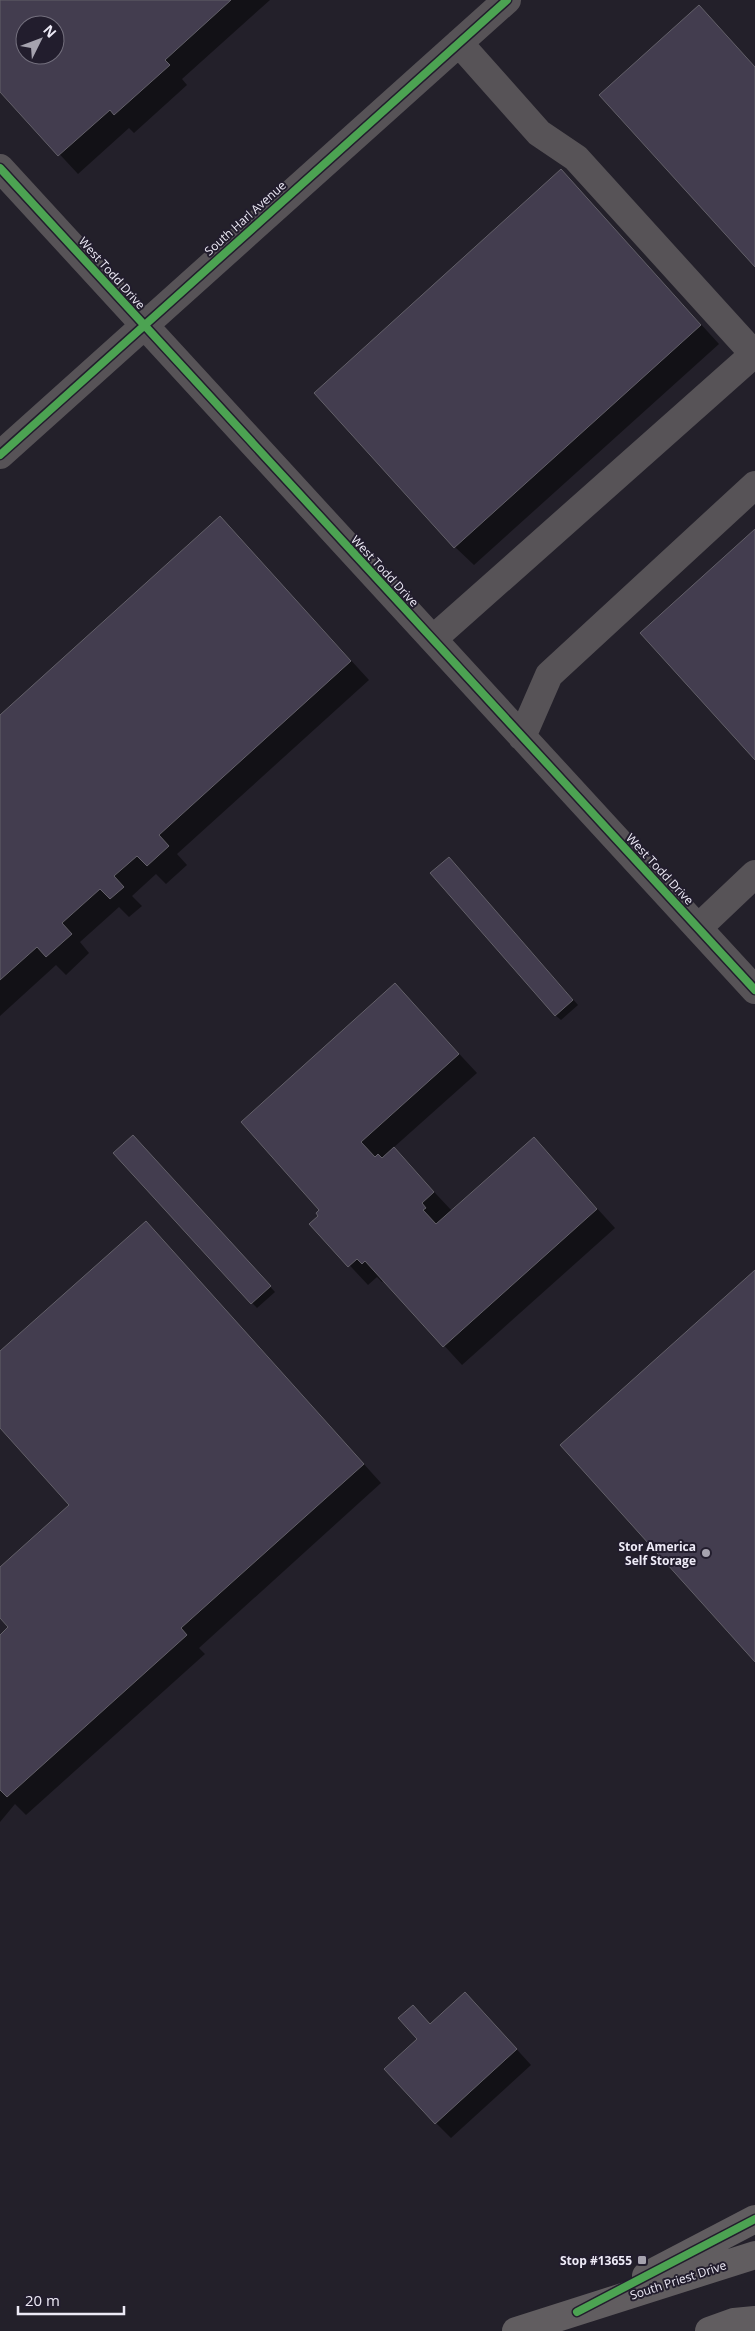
<svg xmlns="http://www.w3.org/2000/svg" width="755" height="2331" viewBox="0 0 755 2331" font-family="'Open Sans',sans-serif">
<style>
.shadow{fill:#0007;fill-rule:evenodd}
.building{fill:#433d4f;stroke:#636069;fill-rule:evenodd}
.lines{fill:none;stroke-linecap:round;stroke-linejoin:round}
.minor{stroke:#575357;stroke-width:28}
.major{stroke:#615d60;stroke-width:28}
.cycleway-casing{stroke:#221d2d;stroke-width:11}
.cycleway{stroke:#4ca352;stroke-width:8}
.poi-dot{fill:#a6a3af;stroke:#221d2d;stroke-width:2}
.labels{text-anchor:middle;dominant-baseline:central;stroke-width:4;stroke-linejoin:round;paint-order:stroke}
.street-label{font-size:12px;fill:#edeaf6;stroke:#221d2d}
.poi-label{font-size:12px;font-weight:bold;fill:#edeaf6;stroke:#221d2d;text-anchor:end}
</style>
<rect width="100%" height="100%" fill="#23202a"/>
<!-- shadow -->
<path class="shadow" d="M0,0H270L182,79L187,85L134,133L129,128L78,174L0,90ZM25,25H55V55H25Z
M699,7L755,67V266Z
M561,171L719,344L474,565L455,547Z
M220,517L369,680L177,854L187,865L166,884L156,874L132,896L142,906L129,917L119,907L80,942L89,953L66,975L56,965L0,1016V717Z
M454,864L578,1005L561,1020L555,1015Z
M395,985L477,1073L393,1148L452,1211L534,1139L615,1228L462,1365L384,1280L382,1282L377,1277L368,1285L311,1224L320,1216Z
M138,1142L275,1292L257,1308L115,1154Z
M146,1223L381,1483L199,1648L205,1654L26,1815L15,1804L0,1822V1636L10,1627L0,1616V1569L71,1505L0,1426V1351Z
M480,2009L531,2065L451,2138L436,2123L419,2039Z"/>
<!-- building -->
<path class="building" d="M0,0H231L165,60L170,65L114,115L110,110L58,156L0,92ZM25,25H55V55H25Z
M699,5L755,67V267L599,95Z
M561,169L701,325L454,548L314,393Z
M220,516L351,661L159,835L169,846L147,866L137,856L114,876L124,887L110,899L100,889L62,923L72,934L46,957L37,947L0,980V715Z
M755,529V760L640,633Z
M449,857L573,1000L555,1016L430,873Z
M395,983L459,1054L361,1142L375,1157L378,1154L382,1158L394,1147L434,1192L422,1203L426,1208L423,1210L436,1224L534,1137L597,1209L443,1347L365,1261L362,1264L357,1259L348,1267L309,1224L318,1216L316,1213L319,1210L241,1122Z
M133,1135L271,1286L251,1304L113,1153Z
M146,1221L364,1464L181,1628L187,1635L7,1797L0,1790V1635L8,1627L0,1618V1567L69,1505L0,1428V1351Z
M755,1270V1662L560,1445Z
M465,1992L517,2049L435,2124L384,2069L417,2039L398,2018L413,2005L430,2024Z"/>
<g class="lines">
<!-- minor -->
<path class="minor" d="M0,168L755,990
M0,455L507,0
M433,639L754,354L576,158L539,133L459,43
M522,737L549,675L755,485
M698,928L755,874"/>
<!-- major -->
<path class="major" d="M646,2276L755,2219
M516,2331L755,2255
M709,2331L734,2322L755,2320"/>
<!-- cycleway casing -->
<g class="cycleway-casing">
<path id="cycleway" d="M0,168L755,990
M0,455L507,0
M577,2312L755,2219"/>
</g>
<!-- cycleway -->
<use href="#cycleway" class="cycleway"/>
</g>
<!-- markers -->
<g class="poi-dot">
<circle cx="706" cy="1553" r="5"/>
<rect x="637" y="2255" width="10" height="10" rx="2.5"/>
</g>
<g class="labels">
<!-- street labels -->
<g class="street-label">
<text transform="translate(245 218) rotate(-42)">South Harl Avenue</text>
<text transform="translate(112 273) rotate(48)">West Todd Drive</text>
<text transform="translate(385 571) rotate(47)">West Todd Drive</text>
<text transform="translate(660 869) rotate(47)">West Todd Drive</text>
<text transform="translate(678 2280) rotate(-18)">South Priest Drive</text>
</g>
<!-- poi labels -->
<g class="poi-label">
<text x="696" y="1546">Stor America<tspan x="696" dy="14">Self Storage</tspan></text>
<text x="632" y="2260">Stop #13655</text>
</g>
</g>
<!-- north arrow -->
<g transform="translate(40 40) rotate(48)"><circle r="24" fill="#221d2d" stroke="#736f7d"/>
<path d="M0-4L9 19L0 12L-9 19Z" fill="#a6a3af"/>
<text y="-8" font-size="14" font-weight="bold" text-anchor="middle" fill="#edeaf6">N</text>
</g>
<!-- scale -->
<path d="M18 2306v8h106v-8" fill="none" stroke="#edeaf6" stroke-width="2.5"/>
<text x="25" y="2306" font-size="15" fill="#edeaf6" stroke="#221d2d" stroke-width="4" paint-order="stroke">20 m</text>
</svg>
